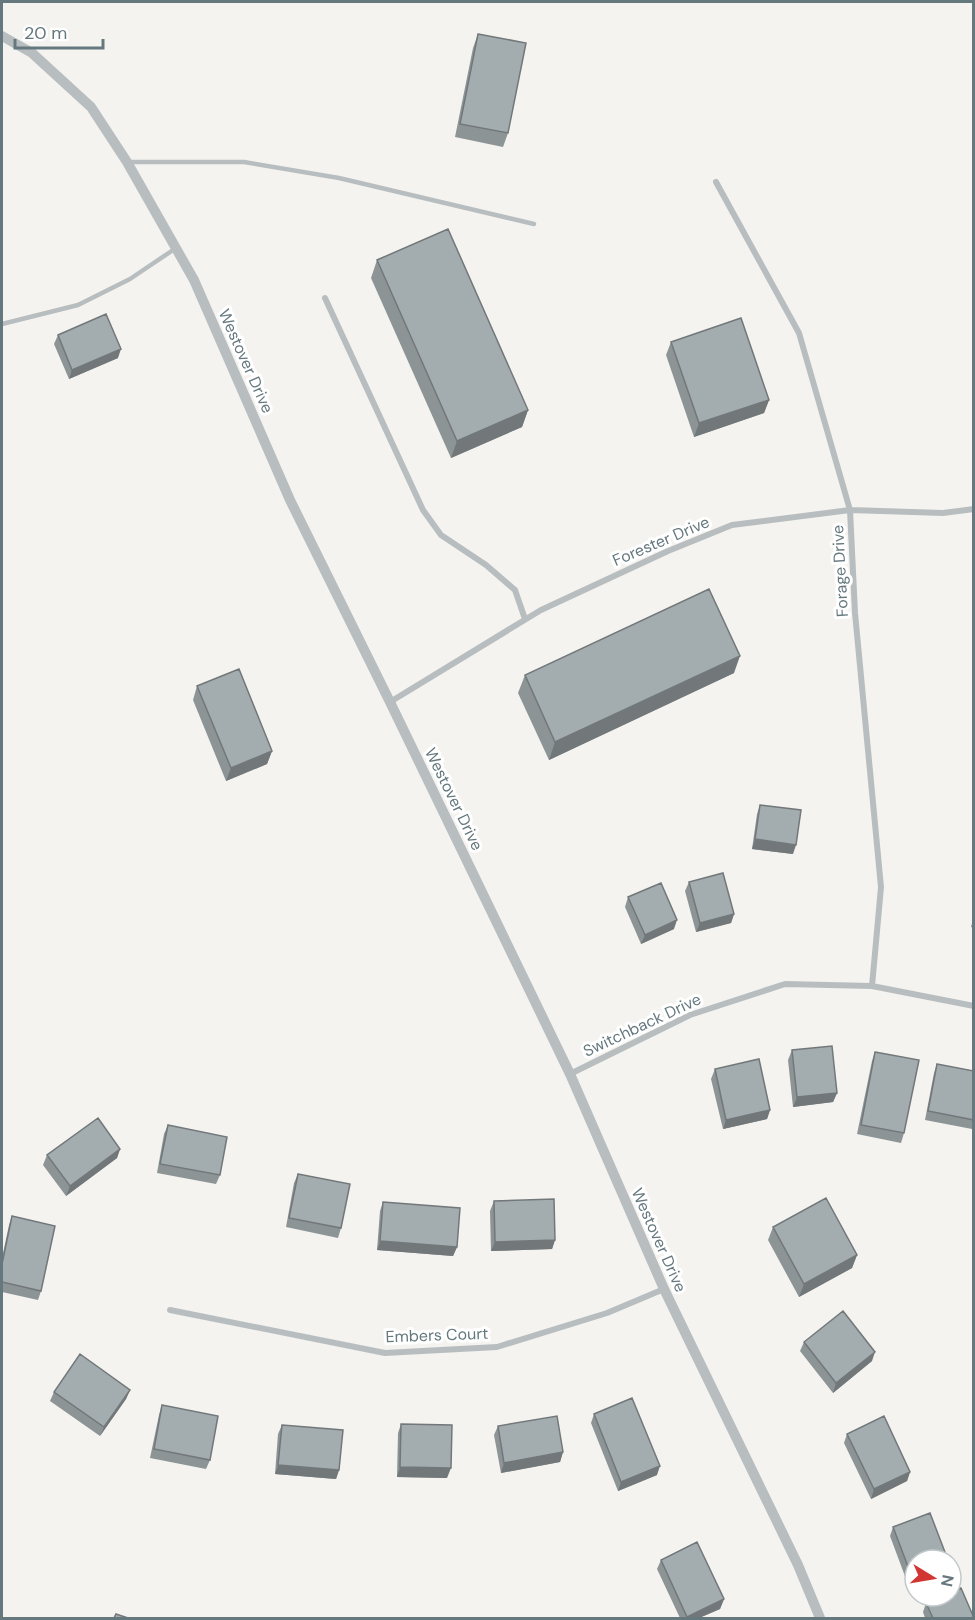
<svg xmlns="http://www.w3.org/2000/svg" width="975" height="1620" viewBox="0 0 975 1620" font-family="'DM Sans',sans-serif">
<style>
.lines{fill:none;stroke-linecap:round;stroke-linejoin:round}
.service{stroke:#b8bec0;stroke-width:4.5}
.minor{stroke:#b8bec0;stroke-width:6}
.tertiary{stroke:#b8bec0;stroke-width:10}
.wall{fill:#8c9496}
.shaded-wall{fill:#72787a}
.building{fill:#a3acaf;stroke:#72787a;stroke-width:1.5}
.labels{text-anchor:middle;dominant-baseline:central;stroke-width:6;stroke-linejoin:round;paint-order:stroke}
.street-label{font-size:16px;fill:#65787e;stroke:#fff}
</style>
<rect width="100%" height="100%" fill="#f4f3f0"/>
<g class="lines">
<!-- service -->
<path class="service" d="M127,162H244L339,178L534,224
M2,324L78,305L130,279L176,248"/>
<!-- minor -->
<path class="minor" d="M716,182L799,333L850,510L855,613L881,887L872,986
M325,298L423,510L441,535L486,565L515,590L525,619
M390,702L541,610L668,551L732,525L850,510L943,513L974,509
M570,1074L690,1015L785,984L872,986L974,1006
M170,1310L385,1353L497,1347L607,1313L664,1289"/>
<!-- tertiary -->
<path class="tertiary" d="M2,36L32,53L91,107L127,162L194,280L290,500L390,702L570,1074L664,1289L798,1565L820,1618"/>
</g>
<!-- wall -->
<path class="wall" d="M478,34L508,133L503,147L455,137L473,48Z
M377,260L528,410L522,427L451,458L371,278Z
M58,335L118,358L69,379L54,344Z
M671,342L769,400L764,413L694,437L666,355Z
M734,673L549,760L518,693L525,675Z
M197,686L272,751L267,764L226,781L193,700Z
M760,805L793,854L752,849L757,814Z
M689,882L734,914L731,923L696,932L685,891Z
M628,897L674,929L641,944L625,907Z
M974,916V928L971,927Z
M792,1050L837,1093L833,1102L793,1107L788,1060Z
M875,1052L904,1133L901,1143L857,1134L872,1061Z
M937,1064L974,1071V1125L972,1129L925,1120L934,1073Z
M715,1069L770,1110L767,1119L723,1129L711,1079Z
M168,1125L220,1175L216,1184L157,1173L164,1134Z
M120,1149L117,1158L66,1196L43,1165L47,1155Z
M298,1174L341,1228L338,1238L286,1227L294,1183Z
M494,1201L555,1240L552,1249L491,1251L490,1211Z
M383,1202L457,1247L453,1256L377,1250L380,1211Z
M12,1216L41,1291L38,1300L2,1292V1258L9,1225Z
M773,1227L857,1255L852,1268L799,1297L768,1240Z
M804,1342L872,1361L833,1393L800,1351Z
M130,1390L126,1399L100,1436L50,1401L54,1392Z
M162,1405L210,1460L206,1469L150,1458L159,1415Z
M594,1414L657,1475L618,1491L591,1423Z
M401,1424L447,1478L397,1477L398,1433Z
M282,1425L339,1470L336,1479L275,1474L278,1434Z
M498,1426L563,1452L560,1462L501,1473L494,1435Z
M847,1434L910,1472L907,1481L871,1499L844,1443Z
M893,1527L915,1560V1594L912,1595L890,1536Z
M661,1560L724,1599L720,1609L699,1618H680L657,1569Z
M926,1603L974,1618H925L923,1612Z"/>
<!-- shaded-wall -->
<path class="shaded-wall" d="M121,349L118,358L69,379L72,370Z
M769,400L764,413L694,437L699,423Z
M528,410L522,427L451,458L457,441Z
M740,656L734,673L549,760L555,742Z
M272,751L267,764L226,781L231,768Z
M755,839L796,845L793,854L752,849Z
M734,914L731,923L696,932L700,923Z
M677,920L674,929L641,944L645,935Z
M837,1093L833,1102L793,1107L797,1097Z
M770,1110L767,1119L723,1129L726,1120Z
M120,1149L117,1158L66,1196L70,1186Z
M555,1240L552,1249L491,1251L495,1242Z
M380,1241L457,1247L453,1256L377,1250Z
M857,1255L852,1268L799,1297L804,1284Z
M875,1352L872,1361L833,1393L836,1383Z
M130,1390L126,1399L100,1436L104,1427Z
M563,1452L560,1462L501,1473L504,1463Z
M278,1465L339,1470L336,1479L275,1474Z
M660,1466L657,1475L618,1491L621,1482Z
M400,1467L451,1468L447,1478L397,1477Z
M910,1472L907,1481L871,1499L874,1489Z
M724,1599L720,1609L699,1618H686L687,1617Z"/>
<!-- building -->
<path class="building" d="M478,34L526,43L508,133L460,124Z
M448,229L528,410L457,441L377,260Z
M106,314L121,349L72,370L58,335Z
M741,318L769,400L699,423L671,342Z
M709,589L740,656L555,742L525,675Z
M239,669L272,751L231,768L197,686Z
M760,805L801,810L796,845L755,839Z
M723,873L734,914L700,923L689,882Z
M661,883L677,920L645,935L628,897Z
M832,1046L837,1093L797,1097L792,1050Z
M875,1052L919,1060L904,1133L861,1125Z
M759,1059L770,1110L726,1120L715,1069Z
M937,1064L974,1071V1120L928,1111Z
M98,1118L120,1149L70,1186L47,1155Z
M168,1125L227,1137L220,1175L160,1164Z
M298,1174L350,1184L341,1228L289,1218Z
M826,1198L857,1255L804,1284L773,1227Z
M554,1199L555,1240L495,1242L494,1201Z
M383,1202L460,1208L457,1247L380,1241Z
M12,1216L55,1226L41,1291L2,1282V1264Z
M843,1311L875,1352L836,1383L804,1342Z
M80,1354L130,1390L104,1427L54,1392Z
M632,1398L660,1466L621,1482L594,1414Z
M162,1405L218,1416L210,1460L154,1449Z
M557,1416L563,1452L504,1463L498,1426Z
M884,1416L910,1472L874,1489L847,1434Z
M401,1424L452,1425L451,1468L400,1467Z
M282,1425L343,1430L339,1470L278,1465Z
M930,1513L948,1560H915V1585L893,1527Z
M697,1542L724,1599L687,1617L661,1560Z
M961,1588L974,1618H933L926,1603L942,1596H951V1592Z
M116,1614L128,1618H114Z"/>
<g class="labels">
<!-- street labels -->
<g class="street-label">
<text transform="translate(246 361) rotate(66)">Westover Drive</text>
<text transform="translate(661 541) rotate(-23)">Forester Drive</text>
<text transform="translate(840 571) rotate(-93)">Forage Drive</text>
<text transform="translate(454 799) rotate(64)">Westover Drive</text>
<text transform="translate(642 1025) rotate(-25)">Switchback Drive</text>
<text transform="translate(659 1240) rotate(66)">Westover Drive</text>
<text transform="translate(437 1335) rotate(-2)">Embers Court</text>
</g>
</g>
<!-- border -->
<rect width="975" height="1620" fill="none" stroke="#65787e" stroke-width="6"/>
<!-- north arrow -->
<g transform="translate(933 1578) rotate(101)"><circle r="28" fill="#ffffff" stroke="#c1c9cb" stroke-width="1.5"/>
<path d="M0-4.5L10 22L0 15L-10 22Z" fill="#d23632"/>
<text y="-9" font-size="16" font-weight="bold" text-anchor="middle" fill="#65787e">N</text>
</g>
<!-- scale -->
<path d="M15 39v9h88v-9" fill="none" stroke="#65787e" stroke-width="3"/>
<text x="24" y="39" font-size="18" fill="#65787e" stroke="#ffffff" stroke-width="4.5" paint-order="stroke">20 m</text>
</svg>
